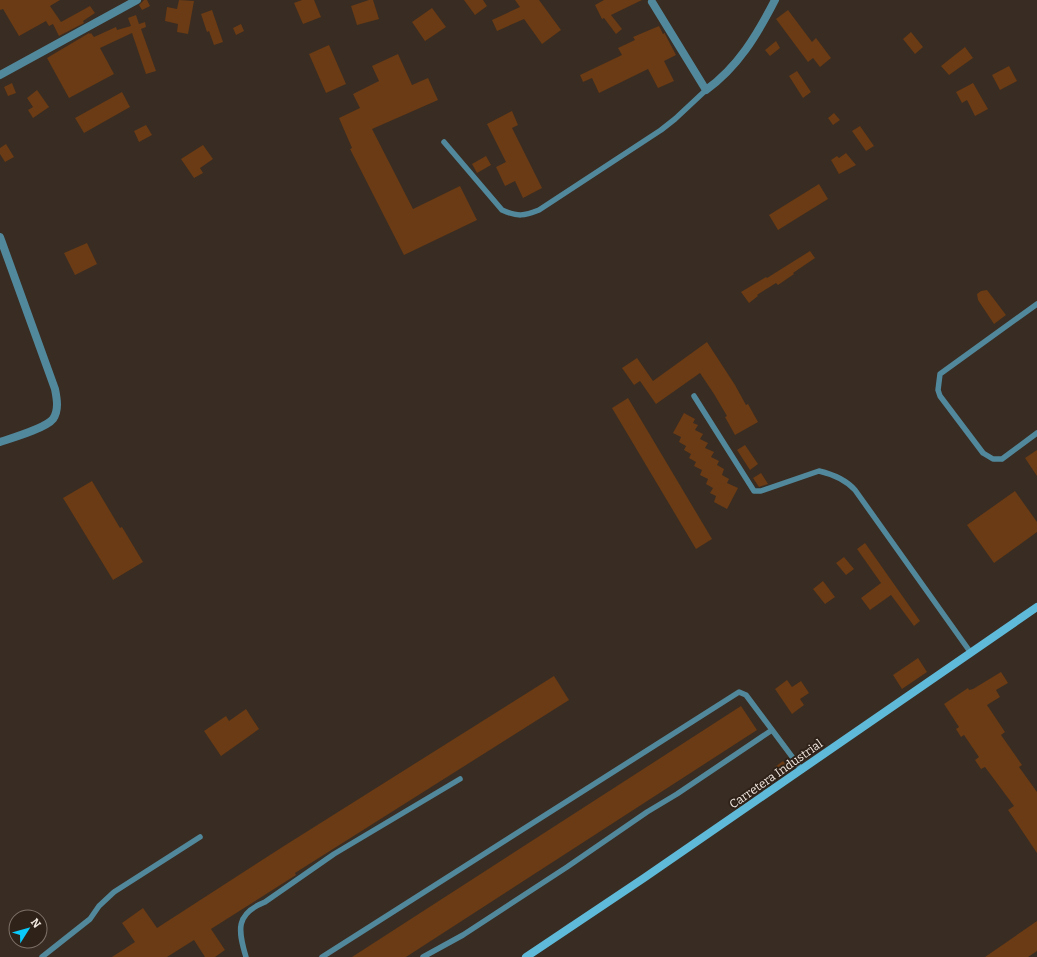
<svg xmlns="http://www.w3.org/2000/svg" width="1037" height="957" viewBox="0 0 1037 957" font-family="Bitter,serif">
<style>
.building{fill:#6a3b14}
.lines{fill:none;stroke-linecap:round;stroke-linejoin:round}
.service{stroke:#52889b;stroke-width:5.5}
.minor{stroke:#52889b;stroke-width:8}
.secondary{stroke:#5fbad9;stroke-width:8}
.labels{text-anchor:middle;dominant-baseline:central;stroke-width:4;stroke-linejoin:round;paint-order:stroke}
.street-label{font-size:12px;fill:#f2e9e2;stroke:#2f2219}
</style>
<rect width="100%" height="100%" fill="#392c22"/>
<!-- building -->
<path class="building" d="M0,0H60L50,6L61,22L90,6L95,13L83,21L84,23L59,36L53,24L49,26L46,21L19,36L3,9L0,10Z
M144,0H147L150,6L142,10L139,5Z
M179,0L194,1L188,34L177,32L178,24L165,21L167,7L177,9Z
M302,0H314L321,17L303,24L294,3Z
M369,0H373L379,19L357,25L351,6Z
M464,0H483L487,6L475,15Z
M515,0H539L561,30L542,44L524,19L497,31L492,20L520,7Z
M604,0H642L611,15L622,29L616,34L604,18L602,19L595,5Z
M432,8L446,27L425,41L412,22Z
M212,10L223,42L214,45L209,31L207,32L201,14Z
M788,10L812,42L816,38L831,58L820,67L813,58L808,62L776,19Z
M136,15L139,24L145,22L146,27L141,29L156,71L146,74L132,33L100,48L114,74L69,98L47,58L89,33L90,34L91,33L94,37L116,27L117,30L131,26L128,18Z
M241,24L244,31L236,35L233,28Z
M659,26L663,34L665,33V34L676,55L664,61L674,81L658,88L648,69L599,93L592,78L583,82L580,75L622,55L618,48L635,40L633,37Z
M911,32L923,47L915,54L903,39Z
M776,41L780,48L770,56L765,50Z
M329,45L346,84L326,93L309,54Z
M965,47L973,58L949,75L941,66Z
M398,54L412,85L428,78L438,100L372,129L413,209L460,186L477,220L404,255L350,149L352,148L339,118L360,108L353,94L379,81L372,66Z
M1009,66L1017,81L1000,90L992,75Z
M797,71L811,92L803,98L789,76Z
M12,83L16,93L8,96L4,87Z
M973,83L988,109L975,116L967,100L962,103L956,92Z
M37,90L49,107L33,118L28,110L33,107L27,98Z
M122,92L130,107L84,133L75,118Z
M512,111L518,125L512,128L542,188L523,198L515,181L505,186L496,167L506,162L487,124Z
M834,113L840,120L833,125L828,118Z
M146,125L152,135L139,142L134,131Z
M860,126L874,146L866,151L852,131Z
M6,144L14,157L5,162L0,154V148Z
M203,145L213,159L200,168L203,173L194,178L181,159Z
M846,153L856,165L839,174L831,160L837,156L839,158Z
M486,156L491,165L477,173L472,164Z
M819,184L828,199L778,230L769,215Z
M87,243L97,264L75,275L64,253Z
M810,251L815,258L793,273L794,274L778,285L776,283L757,295L758,296L749,303L741,292L766,277L767,278Z
M987,290L1006,315L994,324L978,300L977,294L981,291Z
M707,342L735,385L746,405L748,404L758,422L735,435L725,417L727,416L714,394L700,373L656,404L640,381L634,385L622,368L637,358L653,381Z
M628,398L712,539L696,549L612,408Z
M684,413L695,419L693,423L698,425L695,430L703,434L700,439L708,443L705,448L714,452L711,457L719,461L717,465L724,469L722,475L729,479L727,483L738,488L727,509L714,502L716,496L710,493L713,488L706,484L708,479L700,475L702,470L694,466L696,462L689,458L691,454L684,450L686,446L679,442L681,437L673,433Z
M745,445L758,464L750,470L737,450Z
M1037,450V476L1025,458Z
M761,473L768,484L759,487L753,478Z
M92,481L120,528L122,527L143,562L113,580L63,498Z
M1015,491L1037,522V532L994,563L967,525Z
M865,543L920,621L914,626L891,595L870,610L861,598L881,583L857,549Z
M844,557L854,569L846,575L836,563Z
M823,581L835,597L825,604L813,589Z
M918,658L927,672L902,689L893,675Z
M1001,672L1008,683L996,690L1000,697L987,705L1005,732L1001,735L1022,765L1019,767L1037,792V853L1008,810L1014,806L985,767L981,769L975,760L979,757L964,735L961,737L956,729L959,727L944,704L968,688L969,690L973,689Z
M554,676L569,700L295,873L296,875L211,929L225,950L215,957H205L194,940L167,957H112L135,942L122,923L143,908L157,928L284,846Z
M787,680L792,687L801,681L809,693L800,699L804,705L792,714L775,689Z
M741,706L757,730L406,957H352Z
M246,709L259,729L221,756L204,731L226,716L229,721Z
M783,761L788,768L780,774L775,767Z
M1037,921V951L1028,957H985Z"/>
<g class="lines">
<!-- service -->
<path class="service" d="M444,142L502,210C518,217 524,216 539,210L661,130L675,119L706,90
M1037,304L940,374L938,390L940,396L983,453L993,459H1002L1037,433
M694,396L754,491H761L819,471C832,474 846,480 855,490L971,653
M42,957L90,919L99,906L114,892L200,837
M246,957C238,930 235,914 265,902L334,854L460,779
M322,957L739,692L746,695L802,770
M423,957L463,935L567,867L647,812L677,794L772,730"/>
<!-- minor -->
<path class="minor" d="M652,2L706,90C738,67 757,35 775,0
M0,75L137,0
M0,237L55,389C57,399 59,410 53,419C46,428 12,438 0,442"/>
<!-- secondary -->
<path class="secondary" d="M526,957L644,878L1037,607"/>
</g>
<g class="labels">
<!-- street labels -->
<g class="street-label">
<text transform="translate(776 774) rotate(-35)">Carretera Industrial</text>
</g>
</g>
<!-- north arrow -->
<g transform="translate(28 929) rotate(53)"><circle r="19" fill="#2f2219" stroke="#7d7269"/>
<path d="M0-3L7 15L0 10L-7 15Z" fill="#09cafa"/>
<text y="-6" font-size="11" font-weight="bold" text-anchor="middle" fill="#f2e9e2">N</text>
</g>
</svg>
